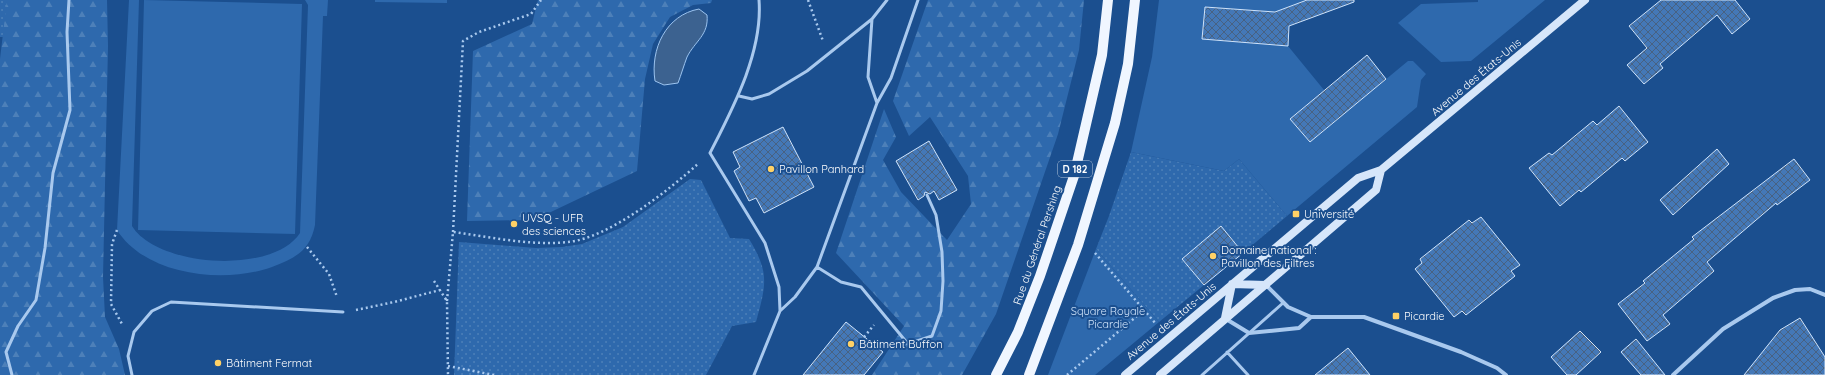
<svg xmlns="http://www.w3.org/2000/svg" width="1825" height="375" viewBox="0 0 1825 375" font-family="Quicksand,sans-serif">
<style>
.grass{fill:url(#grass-dots)}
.forest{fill:url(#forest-firs)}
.garden{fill:#2e69ad}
.water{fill:#3c6290;stroke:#9cc4f0}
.building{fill:url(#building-cross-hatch);stroke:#cfe3fa}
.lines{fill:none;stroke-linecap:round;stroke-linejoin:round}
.path{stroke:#a9c9ee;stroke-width:2.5;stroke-dasharray:2 3;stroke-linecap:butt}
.service{stroke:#a9c9ee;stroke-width:3}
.minor{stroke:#a9c9ee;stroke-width:4}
.secondary{stroke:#d6e6fa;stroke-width:8}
.primary{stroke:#f0f6ff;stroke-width:10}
.poi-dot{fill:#ffd166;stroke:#1b4f8f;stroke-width:1.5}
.labels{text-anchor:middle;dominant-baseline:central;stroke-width:4;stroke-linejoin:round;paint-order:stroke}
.shield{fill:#1b4f8f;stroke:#bbcadd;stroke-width:1}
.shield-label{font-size:10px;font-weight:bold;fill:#fff}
.street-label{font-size:11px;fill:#fff;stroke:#1b4f8f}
.poi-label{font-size:11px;fill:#fff;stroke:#1b4f8f;text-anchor:start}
.park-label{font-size:11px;fill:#cfe3fa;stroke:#1b4f8f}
</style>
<defs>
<pattern id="grass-dots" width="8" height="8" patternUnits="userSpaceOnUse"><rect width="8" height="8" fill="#2e69ad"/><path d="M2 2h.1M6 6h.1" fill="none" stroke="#4d80b9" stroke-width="1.8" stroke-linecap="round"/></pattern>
<pattern id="forest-firs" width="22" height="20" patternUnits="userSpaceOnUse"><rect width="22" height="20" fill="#2e69ad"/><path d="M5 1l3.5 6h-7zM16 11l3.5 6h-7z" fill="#4d80b9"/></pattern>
<pattern id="building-cross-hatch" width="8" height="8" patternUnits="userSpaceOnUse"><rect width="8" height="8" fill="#4478b7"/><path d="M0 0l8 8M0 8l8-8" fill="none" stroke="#486282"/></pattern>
</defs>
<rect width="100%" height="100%" fill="#1b4f8f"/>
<!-- grass -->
<path class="grass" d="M0,0H11L6,37H0Z
M1131,152L1224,171L1239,159L1287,216L1243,253L1221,227L1182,259L1204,285L1159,322L1096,249L1109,216Z
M690,179L701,180L730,238L749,239C770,273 766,285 756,322L732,326L706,375H454L459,242L536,248L562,247L582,244L623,227Z"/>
<!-- forest -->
<path class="forest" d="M7,0H107L108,46L103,277L105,317L119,349L125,375H0V59Z
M538,0H712L711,3L693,5L670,17L653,44L645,79L637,171L534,220L467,221L473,51L532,24Z
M928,0H1084L1079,50L1058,134L996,314L962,375H872L904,326L836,253L884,109L896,137L883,160L901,192L947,240L971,204L968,176L930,117L909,136L893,101Z"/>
<!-- garden -->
<path class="garden" d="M129,0H139L132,226C157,267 273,275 300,233L308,5L305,0H328L327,16H323L315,225C310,251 295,258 272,267C225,284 146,276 117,230Z
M144,0L302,4L295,234L138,230Z
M375,0H447V3L375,2Z
M1159,0H1307L1291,6L1290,13L1205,7L1202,38L1288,46L1324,90L1290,119L1310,142L1408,61H1413L1426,74L1421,80L1417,107L1287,216L1239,159L1224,171L1131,152L1152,57Z
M1478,0H1545L1471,61L1441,62L1398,23L1421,4L1478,2Z
M1096,249L1159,322L1095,375H1048Z"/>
<!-- water -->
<path class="water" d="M699,9L707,15C709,35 695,41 687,57C684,65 681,75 678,83L664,85L655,81C650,49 666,15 699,9Z"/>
<!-- building -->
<path class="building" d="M1307,0H1354V2L1289,26L1288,46L1202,39L1205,7L1275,12Z
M1661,0H1735L1750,19L1732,34L1717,15L1660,64L1663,68L1644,84L1627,65L1647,48L1629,26Z
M1367,55L1386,79L1310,142L1290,119Z
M1619,106L1648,142L1625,161L1622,158L1581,192L1579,190L1560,206L1529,168L1549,153L1552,155L1593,121L1597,125Z
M783,127L814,187L764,213L756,198L749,201L734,171L740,167L733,152Z
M929,141L957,190L939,200L934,191L930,194L925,192L924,196L918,200L896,161Z
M1717,149L1729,164L1673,215L1660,200Z
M1794,159L1810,180L1777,205L1776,203L1707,262L1714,271L1663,315L1670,324L1647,341L1618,304L1645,283L1643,281L1694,239L1692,237Z
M1481,217L1520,265L1511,271L1515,276L1466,315L1462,311L1454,317L1415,269L1422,263L1420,259L1469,220L1472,223Z
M1221,226L1243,253L1204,285L1182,259Z
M1800,318L1825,357V375H1744L1780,330Z
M846,322L883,352L864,375H803Z
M1580,331L1601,352L1576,375H1567L1551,357Z
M1636,339L1665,375H1641L1621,352Z
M1348,348L1370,375H1315Z"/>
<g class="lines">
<!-- path -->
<path class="path" d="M808,0L823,41
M117,230L112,244L111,304L122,324
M453,232L463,41L479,32L531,14L541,0
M307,247L329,274L337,297
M1095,253L1144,310L1147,308
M434,281L447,301L448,375
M447,301L453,232C491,237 530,246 568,242C609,238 669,190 699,163
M356,310L394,302L440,290
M864,337L874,325
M448,366L494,375
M1067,375L1144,310L1156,324"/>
<!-- service -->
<path class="service" d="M759,0C763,52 733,108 710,153L765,243L779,287L780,311
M739,96L752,99L769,94L807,71L872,19L887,0
M877,103L891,78L918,0
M817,267L841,282L861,287L908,344L932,336L941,311L943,281L942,252L936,215L927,195
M1227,352L1248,375
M12,375L6,352L18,326L36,300L45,248L53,173L70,110L67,32L69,0
M132,375L128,356L134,332L152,311L171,302L343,312
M754,375L780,311L795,297L817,267L877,103L868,77L872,19
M1202,375L1283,303"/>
<!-- minor -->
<path class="minor" d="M1266,285L1288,307L1311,317H1364L1461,352L1497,368L1506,375
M1226,319L1249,333L1299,328L1311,317
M1673,375L1723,329L1773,298L1795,290L1810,289L1825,295"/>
<!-- secondary -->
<path class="secondary" d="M1232,284L1266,285
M1225,318L1232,284
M1125,375L1358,178L1381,170L1585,0
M1160,375L1376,190L1381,170"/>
<!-- primary -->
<path class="primary" d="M996,375L1018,332L1040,276L1074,176L1102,55L1108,0
M1029,375L1078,245L1115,123L1128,64L1135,0"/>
</g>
<!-- markers -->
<g class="poi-dot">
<circle cx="771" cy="169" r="4"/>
<rect x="1292" y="210" width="8" height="8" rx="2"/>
<circle cx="514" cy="224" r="4"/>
<circle cx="1213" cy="256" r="4"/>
<rect x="1392" y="312" width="8" height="8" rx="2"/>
<circle cx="851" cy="344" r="4"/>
<circle cx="218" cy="363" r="4"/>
</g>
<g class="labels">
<!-- shield labels -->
<rect class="shield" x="1058" y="161" width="34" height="16" rx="3"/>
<g class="shield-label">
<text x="1075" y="169">D 182</text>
</g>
<!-- street labels -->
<g class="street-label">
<text transform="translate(1476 77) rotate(-40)">Avenue des États-Unis</text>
<text transform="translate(1037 245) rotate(-71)">Rue du Général Pershing</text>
<text transform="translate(1171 321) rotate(-40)">Avenue des États-Unis</text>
</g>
<!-- poi labels -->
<g class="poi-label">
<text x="779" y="169">Pavillon Panhard</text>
<text x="1304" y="214">Université</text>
<text x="522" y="218">UVSQ - UFR<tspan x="522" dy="13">des sciences</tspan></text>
<text x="1221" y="250">Domaine national :<tspan x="1221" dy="13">Pavillon des Filtres</tspan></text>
<text x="1404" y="316">Picardie</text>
<text x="859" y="344">Bâtiment Buffon</text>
<text x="226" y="363">Bâtiment Fermat</text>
</g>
<!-- park labels -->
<g class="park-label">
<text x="1108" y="311">Square Royale<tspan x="1108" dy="13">Picardie</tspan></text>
</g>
</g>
</svg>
